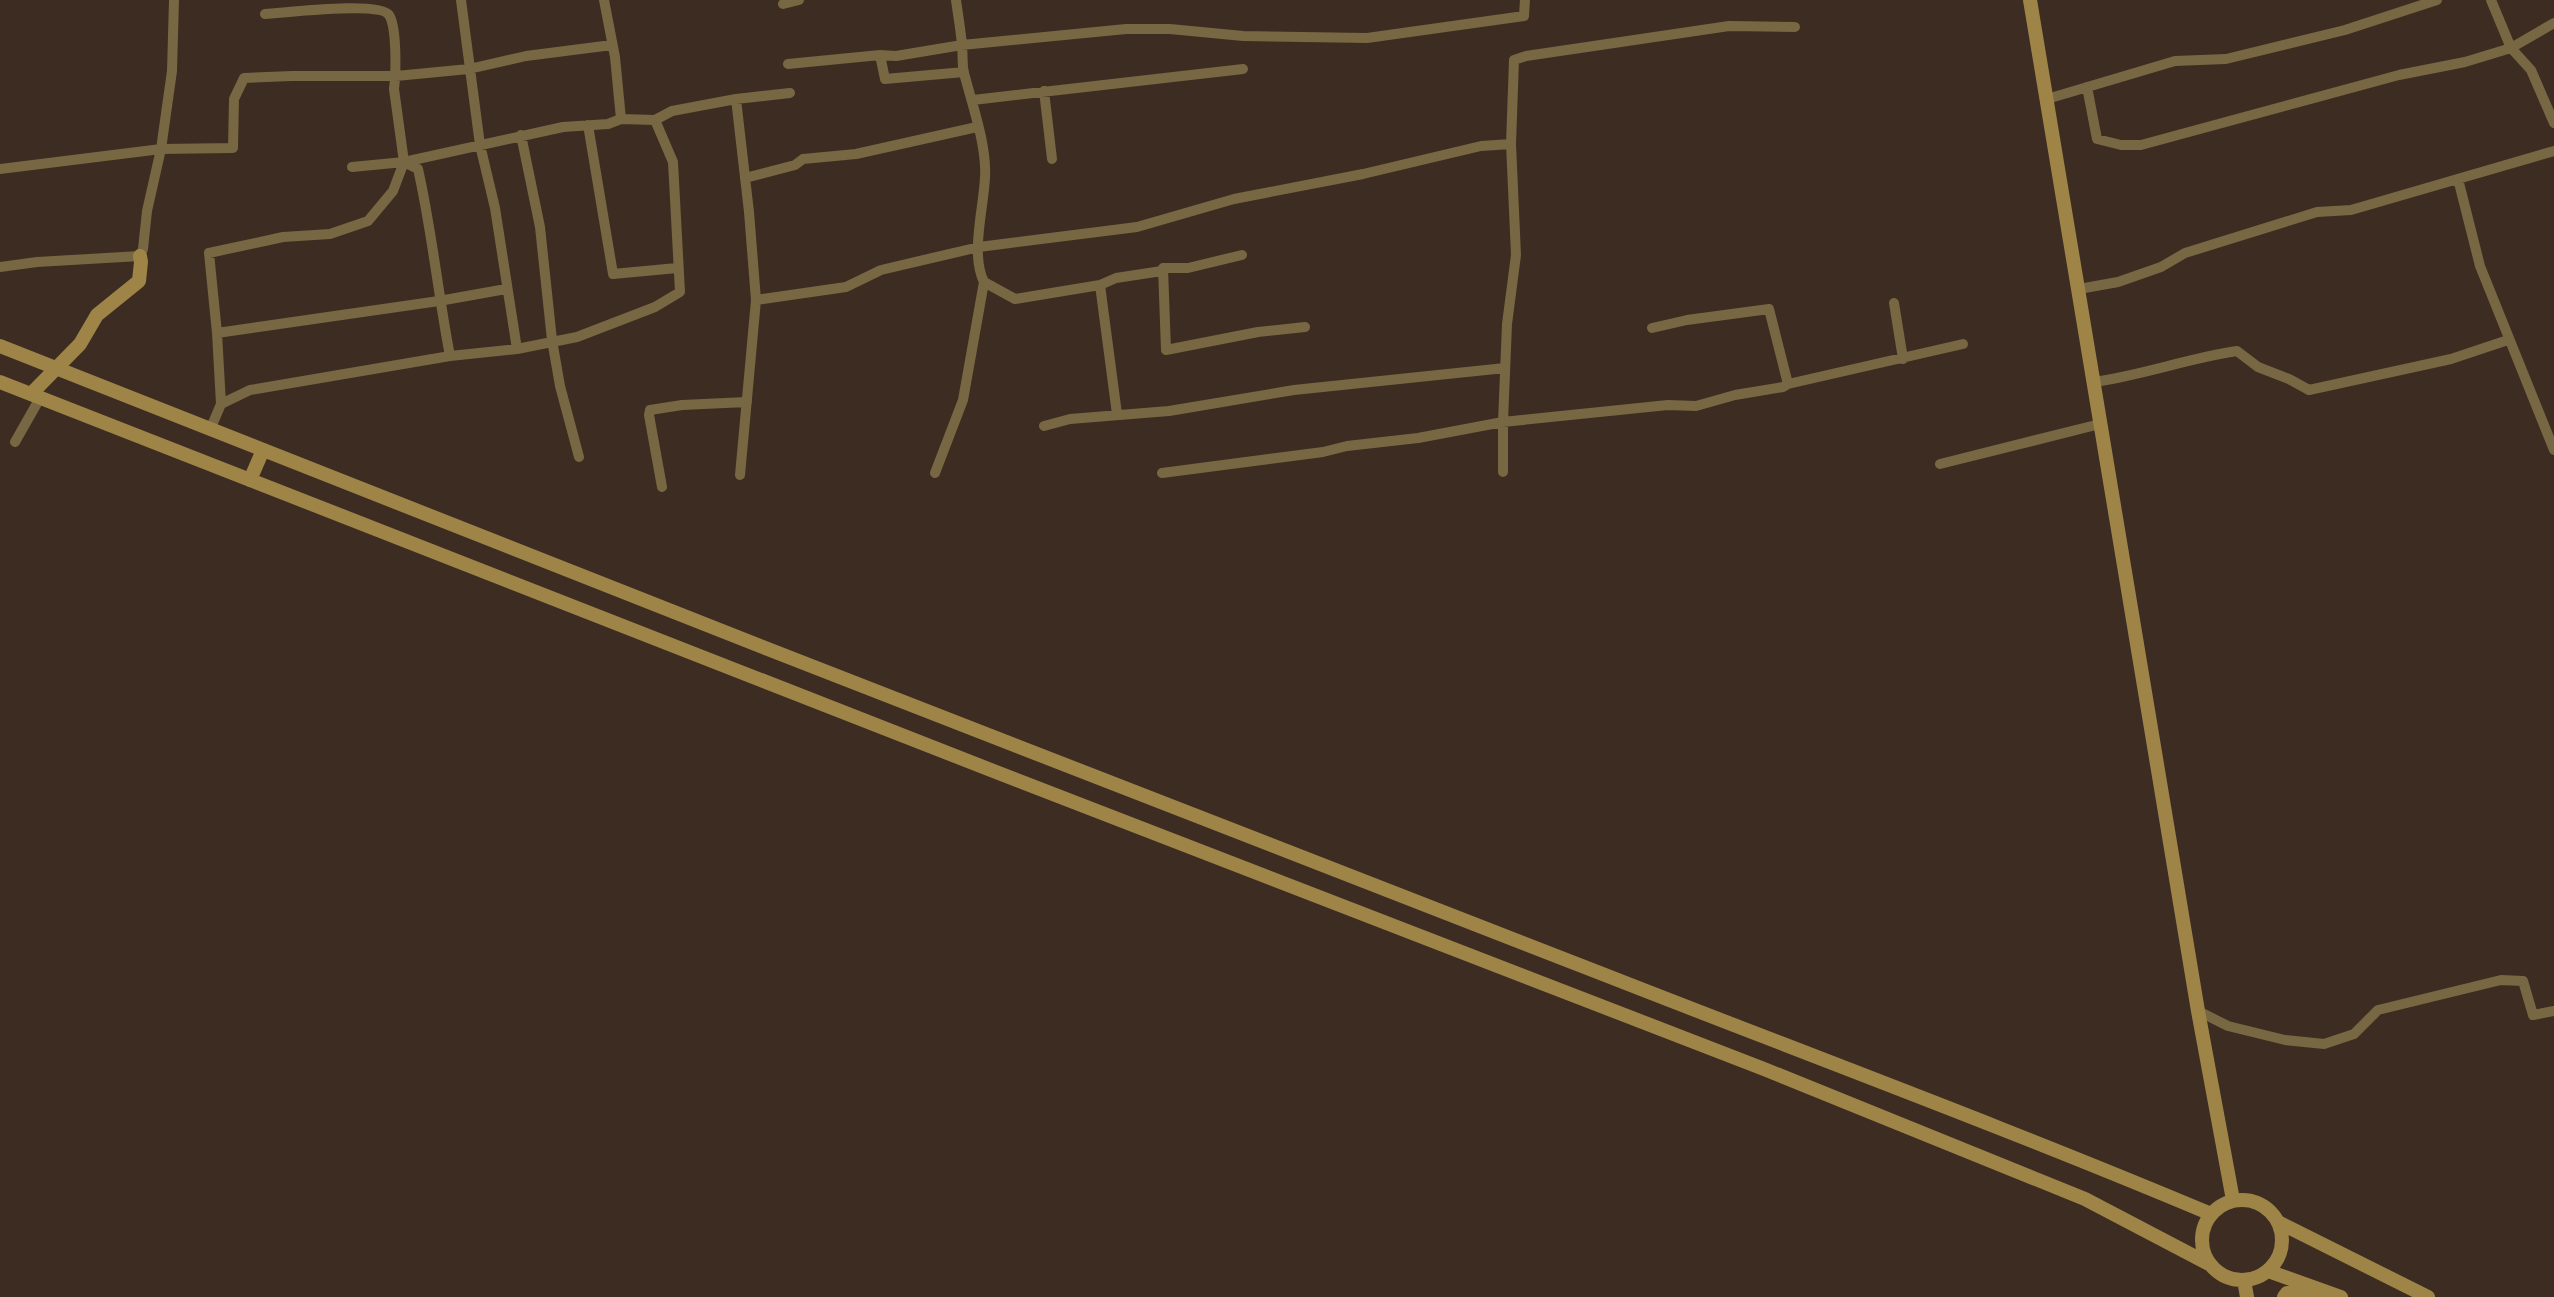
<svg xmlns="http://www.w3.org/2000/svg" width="2554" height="1297" viewBox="0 0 2554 1297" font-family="'Libre Baskerville',serif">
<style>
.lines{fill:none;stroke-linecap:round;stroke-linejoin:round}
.street{stroke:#776742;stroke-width:10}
.secondary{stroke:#9f8448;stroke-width:14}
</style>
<rect width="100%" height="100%" fill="#3d2c21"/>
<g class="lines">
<!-- street -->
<path class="street" d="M461,0L480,145L495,208L517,349
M604,0L615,57L621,119
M2491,0L2511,48L2531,70L2554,123
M783,4L799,0
M265,14C285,13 379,1 389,15C397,27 396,73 394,89L404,162L418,169C432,231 438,294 450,356
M880,55L885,79L964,72
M788,64L880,55L896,56L962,45L1126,29H1170L1243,36L1367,38L1524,16L1525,0
M2087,87L2097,139L2121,145H2141L2399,75L2465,62L2511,48L2554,23
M1044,91L1052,159
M736,99L749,212L756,300L740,475
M2047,99L2175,61L2226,59L2345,30L2437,0
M973,100L1243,69
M588,125L613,274L677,268
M521,135L540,227L552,340L560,386L579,457
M352,167L404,162L563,127L608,124L621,119L655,120L672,111L736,99L790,93
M0,169L161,149L233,148L234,99L244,78L292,76H396L469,69L526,56L612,45
M745,178L795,165L803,159L856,154L977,127
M2458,179L2480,266L2554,450
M1242,255L1188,268H1163L1166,350L1258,332L1305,327
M0,267L37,262L140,256L143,249L147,211L161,149L172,71L174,0
M984,282L1015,299L1100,285L1116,278L1162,271
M1100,285L1117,414
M2079,289L2118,282L2161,267L2185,253L2317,212L2351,210L2554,151
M756,300L846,287L881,270L979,247L1137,227L1234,199L1363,174L1481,146L1511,144
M1894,303L1903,359
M1652,328L1687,320L1769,309L1788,384
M217,333L439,301L506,289
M2094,382C2143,375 2189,358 2237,351L2258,367L2289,379L2309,390L2451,359L2508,340
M221,404L250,390L450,356L517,349L577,337L655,307L680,292L673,162L655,120
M1044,426L1070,419L1169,411L1294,390L1505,368
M210,430L221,404L217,333L209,253L283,237L330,234L368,221L393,191L404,162
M15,442L40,398
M1940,464L2100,424
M1503,472V422L1507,324L1516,255L1511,144L1514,60L1526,56L1729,26L1795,27
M935,473L963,400L984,282C970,254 984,207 985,177C987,146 972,104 964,73C962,65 963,55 962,46C961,31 958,15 956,0
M1162,473L1323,452L1347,446L1418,438L1503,422L1668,405L1696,406L1735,395L1783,387L1788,384L1963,344
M662,487L649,415L650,410L682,405L747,402
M2198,1011L2228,1026L2285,1040L2324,1044L2354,1034L2378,1010L2501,980L2523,981L2533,1015L2554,1011"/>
<!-- secondary -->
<path class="secondary" d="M2030,0L2198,1011L2233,1200
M0,346C532,559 1066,765 1600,973C1804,1053 2009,1129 2211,1214
M0,382L996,772L1764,1069L2085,1199L2209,1264
M31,394L80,344L97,315L139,281L141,262L140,256
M250,480L263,450
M2202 1240a40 40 0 1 1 80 0a40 40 0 1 1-80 0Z
M2278,1222L2428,1297
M2268,1271L2341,1297
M2244,1280L2247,1297
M2284,1297L2287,1293L2316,1291"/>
</g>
</svg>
